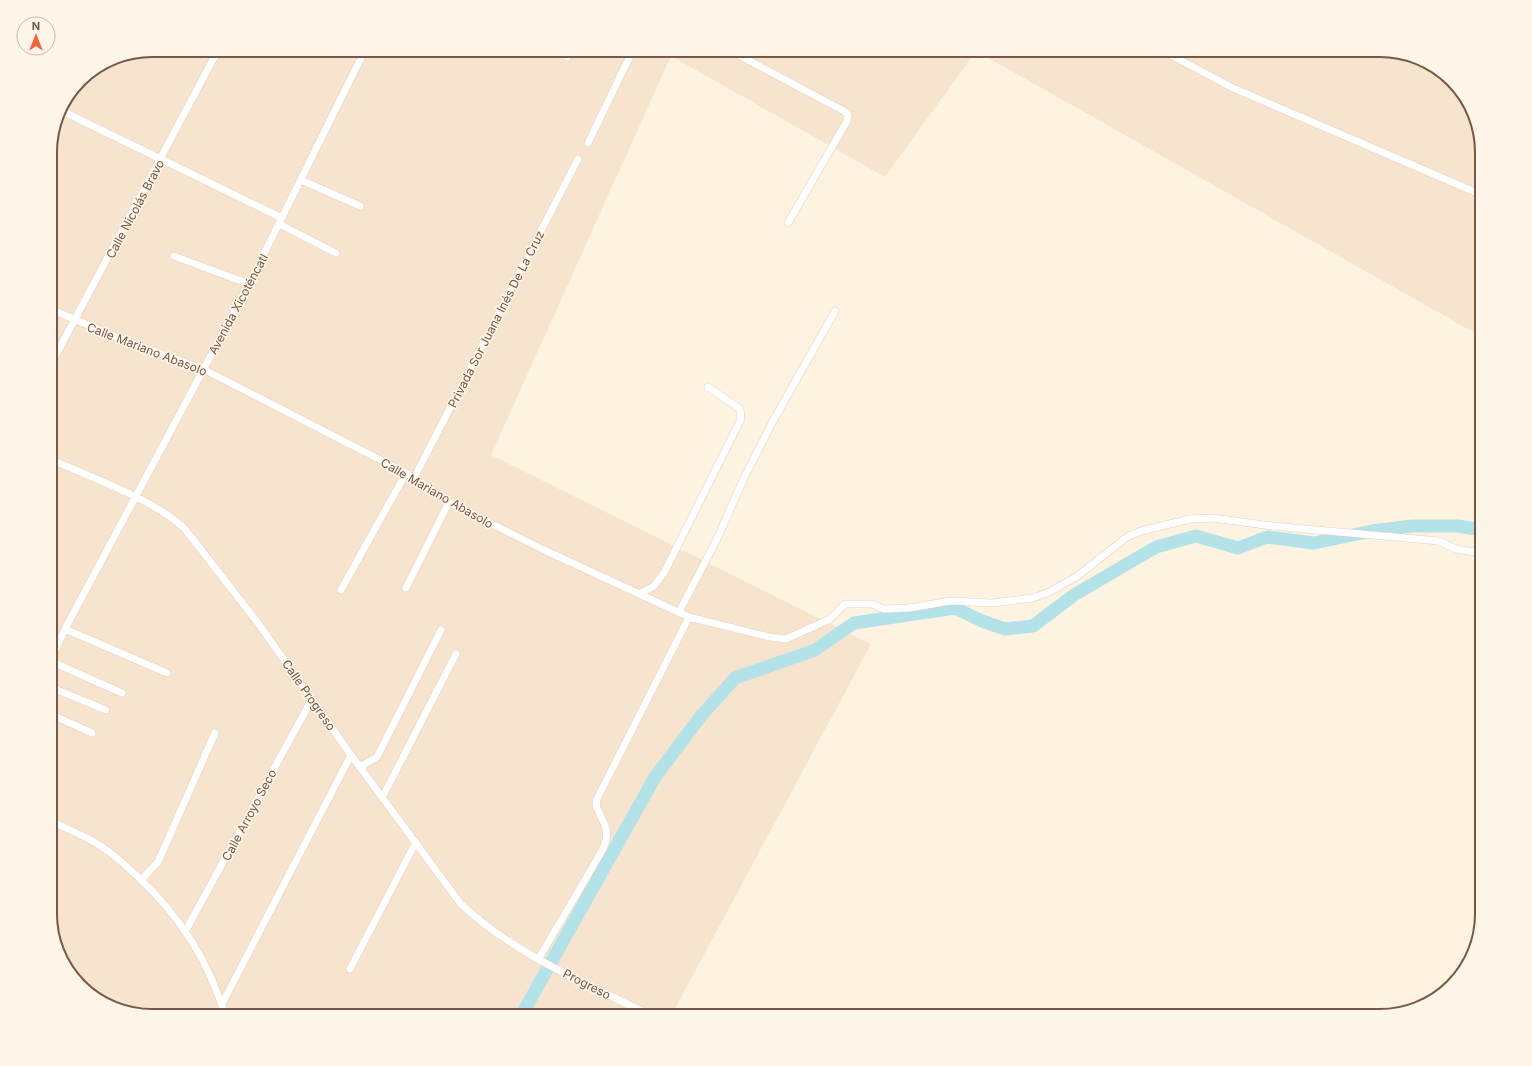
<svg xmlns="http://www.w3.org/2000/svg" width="1532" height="1066" viewBox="0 0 1532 1066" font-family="Inter,sans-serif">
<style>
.residential{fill:#f6e4cf}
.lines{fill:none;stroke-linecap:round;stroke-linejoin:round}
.river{stroke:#b4e2e9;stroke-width:13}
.minor-casing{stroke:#e5d0bf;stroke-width:8}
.minor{stroke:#fff;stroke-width:7}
.labels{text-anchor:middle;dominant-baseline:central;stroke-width:3;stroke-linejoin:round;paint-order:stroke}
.street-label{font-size:12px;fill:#775746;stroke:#fff6e9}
.rim{fill:none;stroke:#775746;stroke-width:2}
</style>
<rect width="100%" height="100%" fill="#fef3e1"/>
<!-- residential -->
<path class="residential" d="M152,50H1380L1437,67L1468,101L1482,152V337L976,51L885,177L671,56L491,455L871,644L671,1016H152L95,999L64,965L50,920V146L58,113L80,80L113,58Z"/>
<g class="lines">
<!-- river -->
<path class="river" d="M521,1016L655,777L701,716L735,678L815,650L854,623L955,608L982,621L1005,629L1033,626L1074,595L1156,547L1196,536L1238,548L1267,537L1314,543L1372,531L1412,526H1458L1482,530"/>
<!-- minor casing -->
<g class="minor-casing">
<path id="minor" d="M348,50L361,56
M729,50L844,111L848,115L847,121L788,223
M1161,50L1233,88L1482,195
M567,57L571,50
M60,110L282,218
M588,143L633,50
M301,180L360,206
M279,224L336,253
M174,256L249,284
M50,309L121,339L203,369L406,473L449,502L542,549L689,617L769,637L786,639L830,619L845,604H872L884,609L909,608L951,601L992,603L1033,598L1049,592L1076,577L1127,537L1141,531L1190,519L1213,518L1272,526L1439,541L1456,549L1482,553
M50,366L218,50
M50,459C92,478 152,498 185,529L258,623L351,755L460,903C510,952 589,985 652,1016
M414,478L578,159
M406,588L449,502
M341,590L406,473
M639,594L654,586L665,571L741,419L740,409L708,387
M679,612L717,539L744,478L772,423L835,311
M65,629L167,673
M50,661L65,629L249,284L365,50
M50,661L122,693
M50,687L106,710
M50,714L92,733
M360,767L377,757L441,630
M383,796L456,654
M50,821C67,829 86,836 102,847C115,855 126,866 137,876C179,915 209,960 225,1016
M141,880L158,862L215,733
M186,930L312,699
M539,958L603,849C612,828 602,823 596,805L597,799L689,617
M350,969L416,842
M222,1004L351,755"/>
</g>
<!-- minor -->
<use href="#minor" class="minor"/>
</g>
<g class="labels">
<!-- street labels -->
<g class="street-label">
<text transform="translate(135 209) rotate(-62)">Calle Nicolás Bravo</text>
<text transform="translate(238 304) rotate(-62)">Avenida Xicoténcatl</text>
<text transform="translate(496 319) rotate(-63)">Privada Sor Juana Inés De La Cruz</text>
<text transform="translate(147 349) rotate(21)">Calle Mariano Abasolo</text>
<text transform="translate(437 493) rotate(30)">Calle Mariano Abasolo</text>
<text transform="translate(309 695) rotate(55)">Calle Progreso</text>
<text transform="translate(249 815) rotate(-62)">Calle Arroyo Seco</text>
<text transform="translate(587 984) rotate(27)">Progreso</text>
</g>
</g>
<!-- crop -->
<path d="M0 0H1532V1066H0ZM152 57H1380A95 95 0 0 1 1475 152V914A95 95 0 0 1 1380 1009H152A95 95 0 0 1 57 914V152A95 95 0 0 1 152 57Z" fill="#fff6e9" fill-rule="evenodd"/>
<path class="rim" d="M152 57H1380A95 95 0 0 1 1475 152V914A95 95 0 0 1 1380 1009H152A95 95 0 0 1 57 914V152A95 95 0 0 1 152 57Z"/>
<!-- north arrow -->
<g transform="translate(36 36)"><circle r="19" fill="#fff6e9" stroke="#c9b6a8"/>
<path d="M0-3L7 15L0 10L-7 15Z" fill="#f1643d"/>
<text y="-6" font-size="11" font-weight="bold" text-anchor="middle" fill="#775746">N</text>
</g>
</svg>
